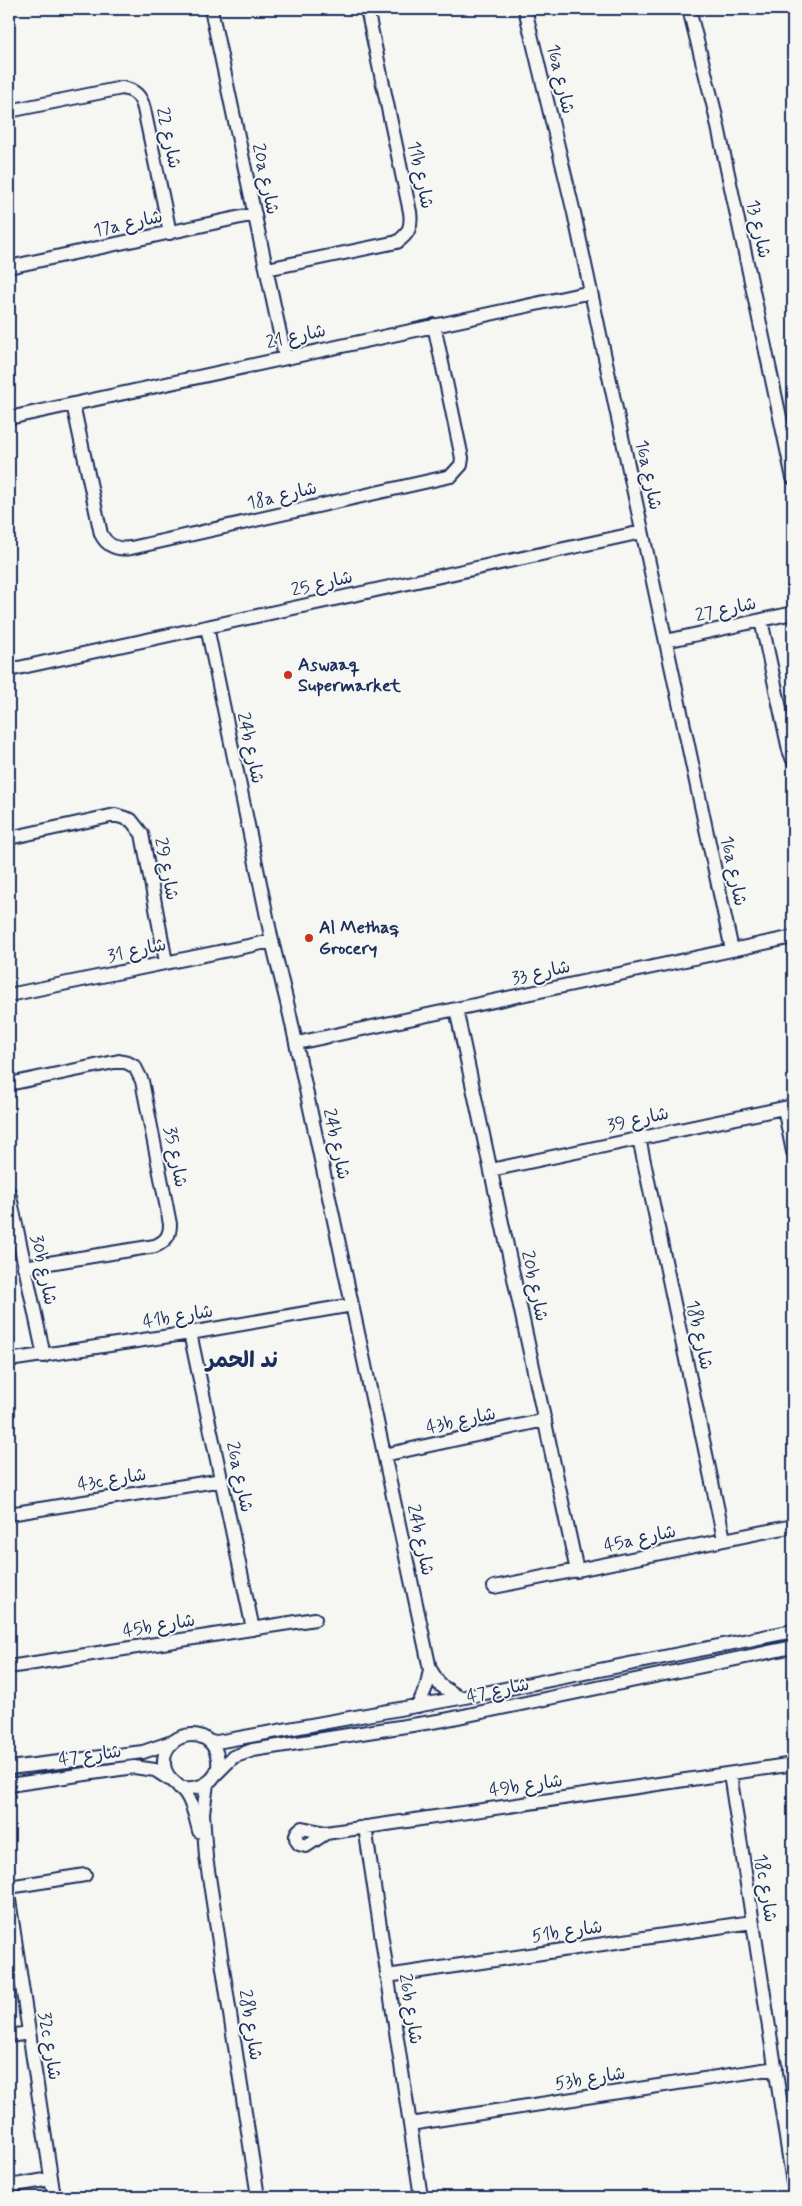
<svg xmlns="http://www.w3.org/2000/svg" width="802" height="2206" viewBox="0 0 802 2206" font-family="Mynerve,'Playpen Sans Arabic',sans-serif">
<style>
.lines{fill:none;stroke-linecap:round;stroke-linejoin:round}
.minor-casing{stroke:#1b2f5e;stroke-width:16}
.minor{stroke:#f6f6f2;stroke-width:12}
.poi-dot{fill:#c8321e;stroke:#f6f6f2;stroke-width:2}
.labels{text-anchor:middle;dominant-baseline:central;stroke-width:4;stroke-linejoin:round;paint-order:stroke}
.street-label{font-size:18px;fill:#1b2f5e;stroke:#f6f6f2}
.poi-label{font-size:18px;font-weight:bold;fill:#1b2f5e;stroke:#f6f6f2;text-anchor:start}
.district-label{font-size:22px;font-weight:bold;fill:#1b2f5e;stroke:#f6f6f2}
</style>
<rect width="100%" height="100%" fill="#f6f6f2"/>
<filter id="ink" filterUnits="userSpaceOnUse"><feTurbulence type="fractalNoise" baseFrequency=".02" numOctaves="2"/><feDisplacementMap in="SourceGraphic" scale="10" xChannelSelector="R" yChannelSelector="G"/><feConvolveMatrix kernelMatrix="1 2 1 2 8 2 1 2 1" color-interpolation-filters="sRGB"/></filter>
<g filter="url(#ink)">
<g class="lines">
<!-- minor casing -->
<g class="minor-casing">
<path id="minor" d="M211,9L285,357
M525,9L574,213L732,950
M689,9L714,108L793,478
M9,111L122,88C135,90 141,96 144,109L170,233
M9,267L255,214
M267,269L397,242C409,234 412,226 410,212L367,9
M73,404L101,534C107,546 117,550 131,548L451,476L461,465L462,458L434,325
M9,418L591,292
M761,620L789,750L793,760
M207,627L272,941L290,1015L430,1669L440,1685L460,1698
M666,641L793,613
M9,670L642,532
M9,838L115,815L131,820L142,834L166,962
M9,995L272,941
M456,1009L577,1571
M297,1043L793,937
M9,1084L119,1061L128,1063L135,1067L142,1081L170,1224C170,1236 166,1241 155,1246L24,1267
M784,1108L793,1152
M639,1138L724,1539
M491,1170L793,1106
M9,1192L44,1356
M190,1333L253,1629
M9,1360L190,1333L352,1305
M384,1455L545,1420
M9,1514L222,1480
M494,1587L793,1526
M9,1667L315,1619
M418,1706L427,1685L430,1669
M211,1743L460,1698L793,1631
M9,1768L143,1752L172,1742
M216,1774L233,1757L253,1750L444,1720L793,1647
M730,1774L793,2183
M207,1784L203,1813L206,1857L258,2197
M9,1785L134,1767L155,1770L169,1779
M179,1787C200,1792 224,1779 217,1755C209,1723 162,1732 164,1764C165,1779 178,1783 186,1794C193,1804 196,1819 199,1831
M365,1827L421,2197
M326,1833L302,1828C295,1832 294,1838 299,1844L306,1846L326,1833L787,1765
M9,1887L85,1875
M9,1900L54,2197
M387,1976L752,1922
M9,2036L29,2033
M410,2124L776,2068
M9,2186L51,2179"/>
</g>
<!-- minor -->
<use href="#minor" class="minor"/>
</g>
</g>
<!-- markers -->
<g class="poi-dot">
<circle cx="288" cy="675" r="5"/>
<circle cx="309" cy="938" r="5"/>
</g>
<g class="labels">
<!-- street labels -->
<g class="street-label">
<text transform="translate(560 79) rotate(77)">16a شارع</text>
<text transform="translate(168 138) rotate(78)">شارع 22</text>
<text transform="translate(420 175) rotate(78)">11b شارع</text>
<text transform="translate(265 179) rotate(78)">20a شارع</text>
<text transform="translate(128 224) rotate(-12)">17a شارع</text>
<text transform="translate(758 229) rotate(78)">شارع 13</text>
<text transform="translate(296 337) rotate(-12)">شارع 21</text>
<text transform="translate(648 475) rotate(78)">16a شارع</text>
<text transform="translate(282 496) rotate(-13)">18a شارع</text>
<text transform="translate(322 584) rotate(-13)">شارع 25</text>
<text transform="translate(726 610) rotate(-12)">شارع 27</text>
<text transform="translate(250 748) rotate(78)">24b شارع</text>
<text transform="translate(166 869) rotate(79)">شارع 29</text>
<text transform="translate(733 871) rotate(78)">16a شارع</text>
<text transform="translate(137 951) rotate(-12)">شارع 31</text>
<text transform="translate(541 973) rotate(-12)">شارع 33</text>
<text transform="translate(638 1120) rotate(-12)">شارع 39</text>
<text transform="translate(336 1144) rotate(78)">24b شارع</text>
<text transform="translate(175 1157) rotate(79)">شارع 35</text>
<text transform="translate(43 1270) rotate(78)">30b شارع</text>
<text transform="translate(534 1286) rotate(78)">20b شارع</text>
<text transform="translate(178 1317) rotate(-9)">41b شارع</text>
<text transform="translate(699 1335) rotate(78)">18b شارع</text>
<text transform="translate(461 1421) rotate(-12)">43b شارع</text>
<text transform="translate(239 1477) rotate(78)">26a شارع</text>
<text transform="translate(112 1480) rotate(-9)">43c شارع</text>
<text transform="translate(640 1539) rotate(-12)">45a شارع</text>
<text transform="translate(420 1540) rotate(78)">24b شارع</text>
<text transform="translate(159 1626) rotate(-9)">45b شارع</text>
<text transform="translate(498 1691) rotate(-12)">شارع 47</text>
<text transform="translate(90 1756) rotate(-8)">شارع 47</text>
<text transform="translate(526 1786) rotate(-8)">49b شارع</text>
<text transform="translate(765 1888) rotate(81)">18c شارع</text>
<text transform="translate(567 1932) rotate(-8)">51b شارع</text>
<text transform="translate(410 2009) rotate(81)">26b شارع</text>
<text transform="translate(250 2025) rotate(81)">28b شارع</text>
<text transform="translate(49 2046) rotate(81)">32c شارع</text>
<text transform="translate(590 2079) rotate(-9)">53b شارع</text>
</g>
<!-- poi labels -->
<g class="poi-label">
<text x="298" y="665">Aswaaq<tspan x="298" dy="21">Supermarket</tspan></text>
<text x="319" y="928">Al Methaq<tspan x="319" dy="21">Grocery</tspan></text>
</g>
<!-- district labels -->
<g class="district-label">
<text x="242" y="1361">ند الحمر</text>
</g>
</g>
<!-- margin -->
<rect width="802" height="2206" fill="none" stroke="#f6f6f2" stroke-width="30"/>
<rect x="15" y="15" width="772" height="2176" fill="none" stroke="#1b2f5e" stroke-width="2" filter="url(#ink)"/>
</svg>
